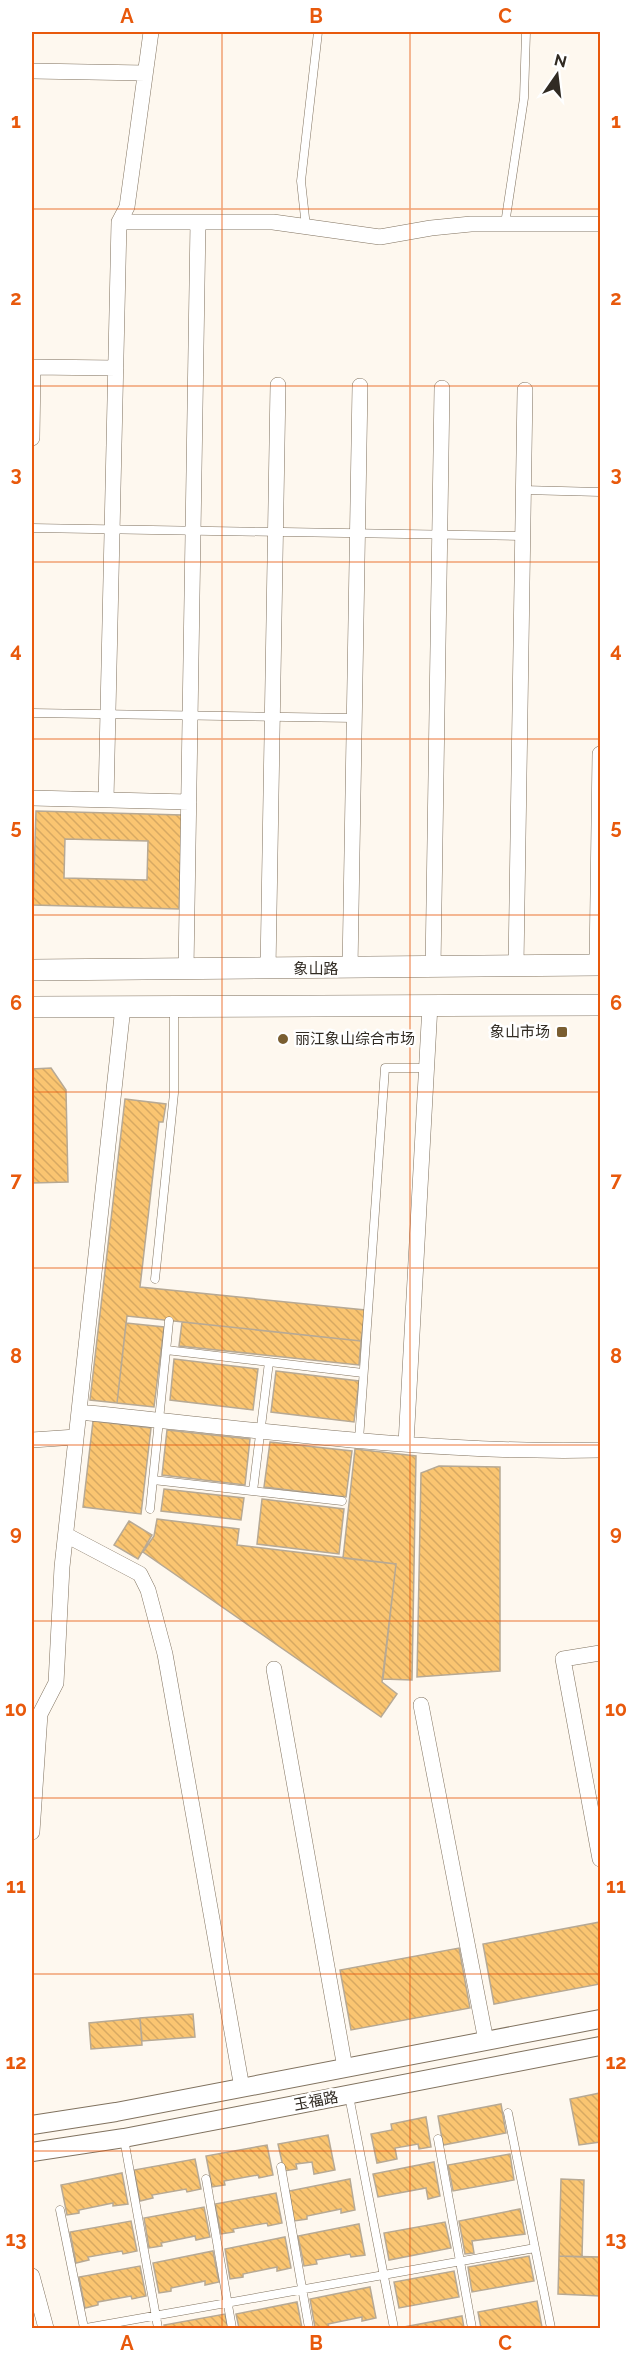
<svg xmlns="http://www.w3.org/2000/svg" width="632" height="2360" viewBox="0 0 632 2360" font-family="Raleway,'Noto Sans SC',sans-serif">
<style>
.building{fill:url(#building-back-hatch);stroke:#b7a994;stroke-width:1.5;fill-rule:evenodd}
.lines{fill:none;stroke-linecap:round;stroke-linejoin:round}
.service-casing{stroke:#80725f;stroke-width:9}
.minor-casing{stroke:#80725f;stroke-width:16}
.tertiary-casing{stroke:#80725f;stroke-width:20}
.secondary-casing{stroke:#80725f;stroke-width:22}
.service{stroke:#fff;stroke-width:8}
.minor{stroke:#fff;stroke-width:15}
.tertiary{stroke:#fff;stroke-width:18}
.secondary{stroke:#fff;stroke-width:21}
.grid{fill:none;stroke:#e8590c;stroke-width:1.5;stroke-opacity:0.55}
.poi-dot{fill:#7a5e31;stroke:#fff;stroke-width:2}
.labels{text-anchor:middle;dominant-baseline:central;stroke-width:5;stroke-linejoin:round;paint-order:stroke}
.street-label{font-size:15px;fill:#312b23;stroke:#fff}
.poi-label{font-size:15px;fill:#312b23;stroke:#fff;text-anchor:end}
.neatline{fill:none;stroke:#e8590c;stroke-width:2}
.grid-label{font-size:20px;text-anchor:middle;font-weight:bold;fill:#e8590c}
</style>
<defs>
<pattern id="building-back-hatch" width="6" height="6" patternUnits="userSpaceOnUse" patternTransform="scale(1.5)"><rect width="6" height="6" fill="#fac571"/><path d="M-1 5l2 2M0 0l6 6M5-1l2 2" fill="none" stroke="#d7a962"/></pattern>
</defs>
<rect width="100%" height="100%" fill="#fef8ef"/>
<!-- building -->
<path class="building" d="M36,811L182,815L179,909L33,905ZM65,839L148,841L147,880L64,878Z
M51,1068L66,1090L68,1182L32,1183V1069Z
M125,1099L166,1104L163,1122H159L140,1287L365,1310L361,1341L127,1316L117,1403L90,1400Z
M182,1322L361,1341L359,1365L179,1346Z
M126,1323L164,1327L154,1407L117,1403Z
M174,1359L258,1369L253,1410L170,1400Z
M276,1371L359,1381L354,1422L271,1412Z
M93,1421L151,1428L141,1514L83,1507Z
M167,1430L250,1439L245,1485L162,1475Z
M270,1442L352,1451L346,1497L264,1487Z
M355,1449L416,1456L412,1680L383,1679L396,1564L343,1558Z
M439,1466L500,1467V1671L417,1677L421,1473Z
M164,1489L244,1498L241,1520L161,1511Z
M262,1499L344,1509L339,1554L257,1544Z
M157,1519L239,1529L237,1545L396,1564L382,1682L397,1694L381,1717L143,1552L154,1536Z
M129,1521L152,1535L138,1559L114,1545Z
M600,1922V1984L494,2004L483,1944Z
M459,1948L470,2008L351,2030L340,1970Z
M193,2014L195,2037L142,2041L140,2018Z
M140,2018L142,2045L91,2049L89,2023Z
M600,2093V2142L579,2145L570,2099Z
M501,2104L506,2133L443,2145L438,2116Z
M426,2117L431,2147L419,2149L418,2144L395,2148L397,2159L377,2163L371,2134L392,2130L391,2124Z
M328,2135L335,2170L314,2174L312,2162L296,2164L297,2169L284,2171L278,2144Z
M267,2145L273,2175L259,2178L258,2175L224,2181L225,2185L212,2187L206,2156Z
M510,2154L514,2180L453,2191L448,2165Z
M195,2159L201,2189L187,2192L186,2189L152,2195L153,2198L140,2201L134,2170Z
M434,2162L440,2196L428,2199L426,2188L378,2197L373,2174Z
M122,2173L128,2204L113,2206V2203L79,2210V2213L67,2215L61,2185Z
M350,2179L355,2210L341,2213V2209L307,2216V2219L294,2221L289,2191Z
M561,2179L584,2180L582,2257L559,2256Z
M276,2193L282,2223L268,2226L267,2223L233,2229L234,2232L221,2234L215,2204Z
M204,2207L210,2237L196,2240L195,2236L161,2243L162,2246L149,2248L144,2218Z
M520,2209L525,2234L472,2241L474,2253L465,2254L459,2221Z
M131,2221L137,2251L123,2254L122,2251L88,2257L89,2260L76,2263L70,2232Z
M445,2222L451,2248L389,2260L384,2233Z
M359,2224L365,2255L351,2257L350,2254L316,2260L317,2264L304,2266L298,2236Z
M285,2237L291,2268L277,2271V2267L243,2274V2277L230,2279L225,2249Z
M213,2251L219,2282L205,2285V2281L171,2288V2291L159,2293L153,2263Z
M529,2256L534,2281L472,2292L468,2267Z
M559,2256L600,2257V2296L558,2294Z
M140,2266L146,2296L132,2299L131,2296L98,2302V2305L85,2308L79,2277Z
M454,2271L459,2297L399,2308L394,2282Z
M370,2287L376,2318L362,2321V2317L328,2324L329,2327L315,2328L310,2299Z
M537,2301L542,2327L481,2328L478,2312Z
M297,2302L302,2328H239L236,2314Z
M225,2314L228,2328H165L164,2325Z
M462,2316L464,2328H405L404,2327Z"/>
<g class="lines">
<!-- service casing -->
<g class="service-casing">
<path id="service" d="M505,224L524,98L526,32
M306,227L301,181L318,32
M523,490L600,492
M32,528L523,536
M32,713L354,718
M155,1279L174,1093V1008
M166,1350L363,1373
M359,1440L385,1068H427
M153,1480L342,1501
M253,1491L269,1362
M150,1509L169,1321
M349,2096L394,2328
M508,2113L551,2328
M124,2139L158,2328
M438,2139L472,2328
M281,2167L309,2328
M206,2179L232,2328
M60,2210L84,2328
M86,2328L535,2248"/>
</g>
<!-- minor casing -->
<g class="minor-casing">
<path id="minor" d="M32,71L145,73
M119,222H273L380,237L431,228L471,224H600
M32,367L116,368
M32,438L33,367
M32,798L189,802
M106,800L119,222L127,207L151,32
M597,965L600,754
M516,966L525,390
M433,968L442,388
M350,969L360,386
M186,970L198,222
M268,970L278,385
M79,1412C252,1429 426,1454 600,1450
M32,1440L76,1437
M406,1444L430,1005
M66,1535L140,1574L148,1590L165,1654L242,2088
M600,1653L563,1659L600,1859
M274,1669L345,2068
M421,1705L486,2041
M32,1832L40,1714L56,1683L62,1567L123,1007
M32,2276L46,2328"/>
</g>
<!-- tertiary casing -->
<g class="tertiary-casing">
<path id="tertiary" d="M32,2125L116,2112L600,2019
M32,2152L124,2138L600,2046"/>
</g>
<!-- secondary casing -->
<g class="secondary-casing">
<path id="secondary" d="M32,970L600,965
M32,1007L600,1005"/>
</g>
<!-- service -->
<use href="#service" class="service"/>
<!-- minor -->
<use href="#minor" class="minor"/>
<!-- tertiary -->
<use href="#tertiary" class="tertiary"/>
<!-- secondary -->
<use href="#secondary" class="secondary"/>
</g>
<!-- grid -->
<path class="grid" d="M222,32V2328M410,32V2328M32,209H600M32,386H600M32,562H600M32,739H600M32,915H600M32,1092H600M32,1268H600M32,1445H600M32,1621H600M32,1798H600M32,1974H600M32,2151H600"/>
<!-- markers -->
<g class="poi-dot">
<rect x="556" y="1026" width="12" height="12" rx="3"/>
<circle cx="283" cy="1039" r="6"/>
</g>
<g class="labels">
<!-- street labels -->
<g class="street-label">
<text x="316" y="969">象山路</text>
<text transform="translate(316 2101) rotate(-11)">玉福路</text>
</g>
<!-- poi labels -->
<g class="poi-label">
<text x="550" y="1032">象山市场</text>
<text x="295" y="1039" text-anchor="start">丽江象山综合市场</text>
</g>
</g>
<!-- border -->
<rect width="632" height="2360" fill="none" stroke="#ffffff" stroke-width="66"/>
<!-- north arrow -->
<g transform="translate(557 75) rotate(14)" stroke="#ffffff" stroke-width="4.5" paint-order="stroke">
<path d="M0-4.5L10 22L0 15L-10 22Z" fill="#312b23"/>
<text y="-9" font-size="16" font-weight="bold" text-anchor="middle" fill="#312b23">N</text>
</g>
<rect x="33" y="33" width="566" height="2294" class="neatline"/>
<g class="grid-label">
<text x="127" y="23">A</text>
<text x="316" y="23">B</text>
<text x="505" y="23">C</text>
<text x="16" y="128">1</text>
<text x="616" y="128">1</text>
<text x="16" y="305">2</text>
<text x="616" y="305">2</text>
<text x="16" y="481">3</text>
<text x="616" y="481">3</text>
<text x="16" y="657">4</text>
<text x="616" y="657">4</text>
<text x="16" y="834">5</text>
<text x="616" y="834">5</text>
<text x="16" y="1010">6</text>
<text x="616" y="1010">6</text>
<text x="16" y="1187">7</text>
<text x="616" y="1187">7</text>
<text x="16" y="1363">8</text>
<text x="616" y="1363">8</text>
<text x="16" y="1540">9</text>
<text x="616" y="1540">9</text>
<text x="16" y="1716">10</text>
<text x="616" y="1716">10</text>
<text x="16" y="1893">11</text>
<text x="616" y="1893">11</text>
<text x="16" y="2069">12</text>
<text x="616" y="2069">12</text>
<text x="16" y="2246">13</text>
<text x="616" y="2246">13</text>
<text x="127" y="2350">A</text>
<text x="316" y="2350">B</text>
<text x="505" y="2350">C</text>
</g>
</svg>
